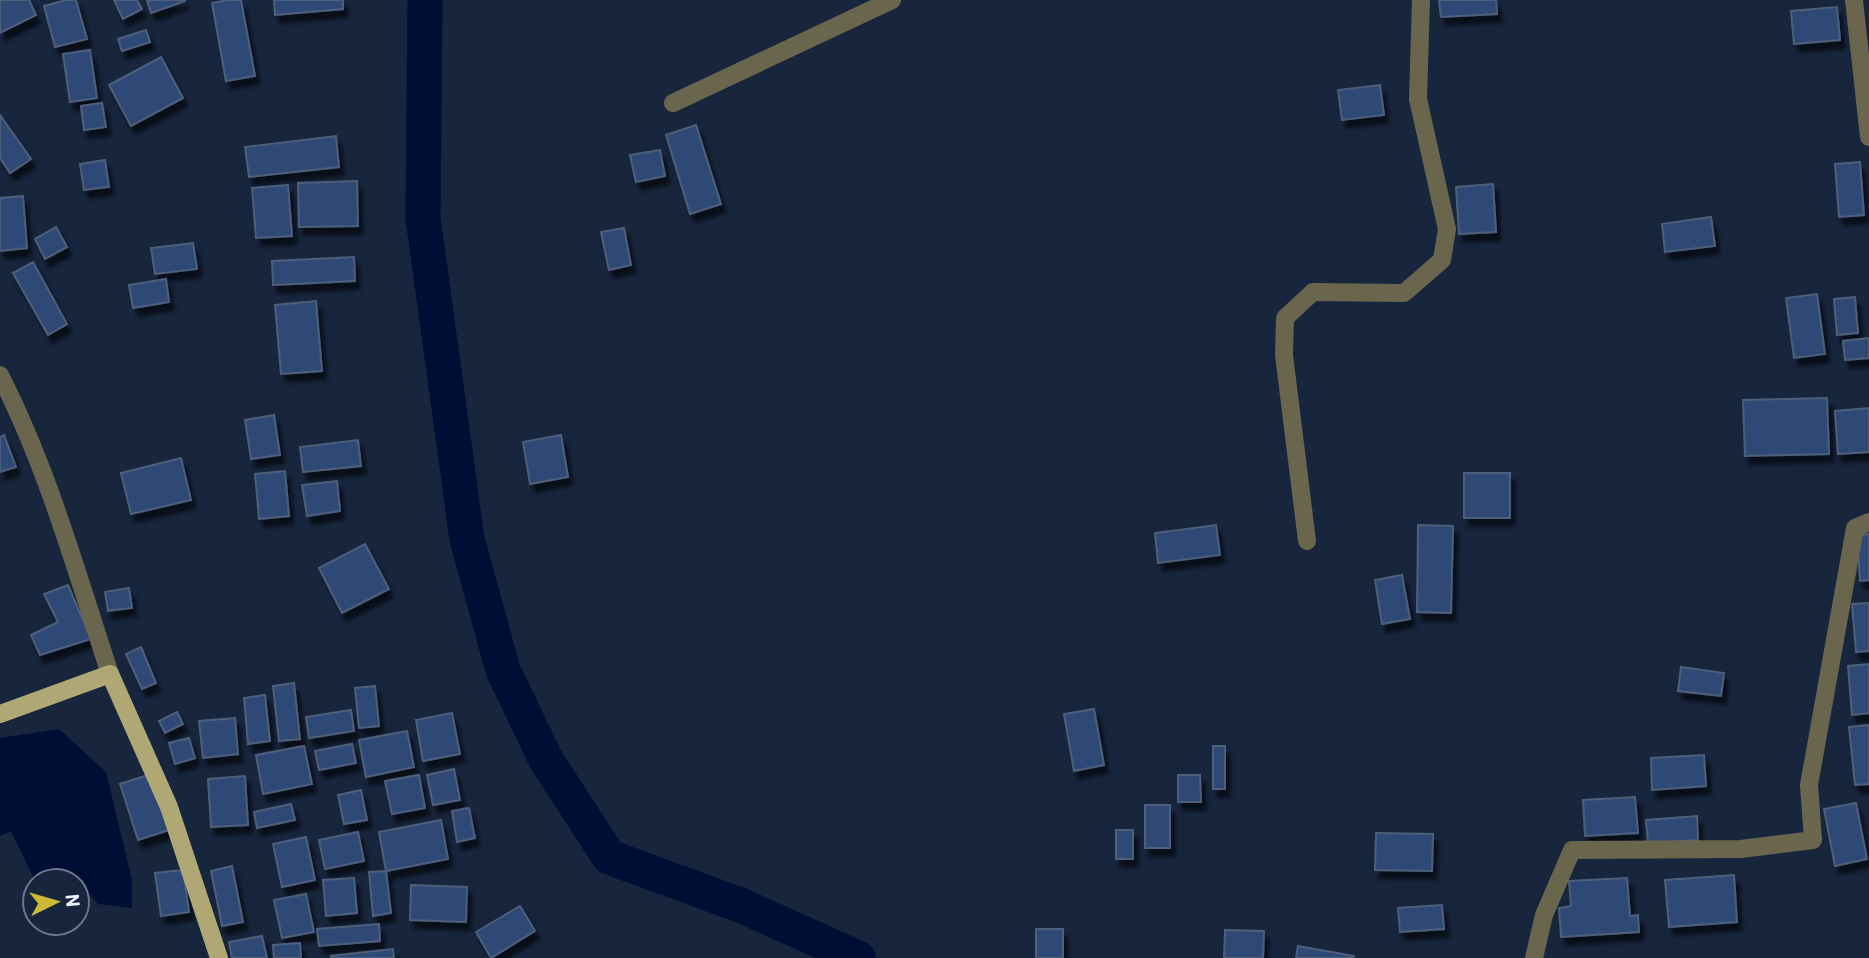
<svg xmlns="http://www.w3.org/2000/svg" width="1869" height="958" viewBox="0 0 1869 958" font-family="Barlow,sans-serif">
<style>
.water{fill:#000e35}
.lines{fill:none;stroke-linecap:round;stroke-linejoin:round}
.canal{stroke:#000e35;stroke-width:35}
.building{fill:#2f4975;stroke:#4e5f7a;stroke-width:2;filter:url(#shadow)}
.minor{stroke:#6a664e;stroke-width:18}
.major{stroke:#afa774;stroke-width:18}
</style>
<defs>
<filter id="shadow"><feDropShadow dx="4.5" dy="8" stdDeviation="2" flood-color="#0009"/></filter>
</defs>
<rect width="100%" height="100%" fill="#17253d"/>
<!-- water -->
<path class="water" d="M59,729L106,772L132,880V908L98,904L76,879H34L11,831L0,836V738Z"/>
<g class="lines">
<!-- canal -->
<path class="canal" d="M425,0L423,218L467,539L503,670L545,758L609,857L740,905L858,958"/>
</g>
<!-- building -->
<path class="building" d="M0,0H29L36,15L0,33Z
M66,0H76L87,39L55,47L44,6Z
M114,0H137L142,9L123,19Z
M147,0H185V1L151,13Z
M228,0H241L255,76L226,81L212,3Z
M274,0H343V9L275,15Z
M1439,0H1496L1497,14L1441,17Z
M1837,7L1840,40L1794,44L1791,11Z
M146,30L150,42L122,51L118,39Z
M90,50L97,98L70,102L63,54Z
M161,57L183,98L131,126L109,85Z
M1380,85L1384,115L1342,120L1338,90Z
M102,103L106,127L84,130L81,106Z
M0,115L31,159L10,173L0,158Z
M696,125L721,204L690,214L666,135Z
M336,136L339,167L249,177L245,147Z
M660,150L665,176L636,182L630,155Z
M105,160L109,187L84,190L80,164Z
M1860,162L1864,215L1839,217L1835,164Z
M357,181L358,226L299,227L298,183Z
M1493,184L1496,232L1459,234L1456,187Z
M288,185L292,236L256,238L252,188Z
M23,196L27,248L0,251V198Z
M1711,217L1715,246L1665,252L1662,224Z
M56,227L67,247L45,259L35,239Z
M624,228L631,265L609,270L601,232Z
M193,243L197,269L155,274L151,248Z
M354,257L355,281L273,285L272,261Z
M33,262L67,324L48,335L13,273Z
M166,279L169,302L133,308L129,285Z
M1817,294L1825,354L1794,358L1786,298Z
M1855,297L1858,333L1837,335L1834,299Z
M316,301L322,371L281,374L275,305Z
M1869,338V358L1845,360L1843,341Z
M1827,398L1829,454L1745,456L1743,400Z
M1869,408V452L1838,454L1835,411Z
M274,415L280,455L251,459L245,420Z
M4,435L16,467L0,472V437Z
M561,435L568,477L530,484L523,442Z
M358,440L361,466L303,472L300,447Z
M181,458L191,500L131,514L121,473Z
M285,471L289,516L259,519L255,474Z
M1464,473H1510V518H1464Z
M337,481L340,511L307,516L302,485Z
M1216,525L1220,555L1158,563L1155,533Z
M1418,525L1453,526L1451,613L1417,612Z
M1869,534V580L1860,581L1857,535Z
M365,544L389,589L342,613L319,568Z
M1402,575L1410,619L1382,624L1375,580Z
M68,585L91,639L40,655L31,635L58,622L44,594Z
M129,588L132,608L108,611L105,592Z
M1869,603V651L1856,652L1852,604Z
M141,647L156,683L142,689L126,654Z
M1869,664V713L1852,715L1848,666Z
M1681,667L1724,673L1721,696L1678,691Z
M294,683L300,739L279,741L273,686Z
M375,686L379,726L359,728L355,688Z
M265,695L270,741L248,744L244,698Z
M1094,709L1104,765L1074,771L1064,714Z
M351,710L354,731L309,738L306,717Z
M177,712L183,724L165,733L159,721Z
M452,713L460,754L423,761L416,720Z
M235,718L238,754L203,758L199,721Z
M1869,725V784L1855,785L1849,727Z
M407,731L414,767L366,777L359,740Z
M189,738L195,758L175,764L169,743Z
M352,744L356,763L319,770L315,751Z
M304,746L312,784L263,794L256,755Z
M1213,746H1225V789H1213Z
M1704,755L1706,786L1652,790L1651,758Z
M454,769L460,800L433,805L427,775Z
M151,774L169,830L138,840L120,784Z
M419,775L425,808L392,814L385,781Z
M1178,775H1200L1201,802H1178Z
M245,776L248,825L211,827L208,779Z
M361,790L367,820L344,824L338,795Z
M1635,797L1638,833L1585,836L1583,800Z
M1856,803L1867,859L1835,866L1824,809Z
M291,804L295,820L257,828L254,812Z
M1145,805H1170V848H1145Z
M469,808L475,838L457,842L452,811Z
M1697,816L1698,840L1648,843L1646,820Z
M441,820L448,859L386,871L379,832Z
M1116,830H1133V859H1116Z
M358,832L364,861L325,869L319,840Z
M1376,833L1433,834L1432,871L1375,870Z
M306,837L315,880L282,887L273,844Z
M232,866L243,922L222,926L211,871Z
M183,870L189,912L161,916L155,873Z
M386,871L391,913L373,916L369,872Z
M1734,875L1737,922L1669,927L1665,880Z
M354,878L357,913L326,916L323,880Z
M1627,878L1630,916L1638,915L1639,932L1561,937L1559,908L1571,906L1569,881Z
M411,885L467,887L466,922L410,920Z
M306,894L314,932L282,938L274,900Z
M1442,905L1444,929L1400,932L1398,908Z
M520,906L535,931L491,958L476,932Z
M379,924L380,941L319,946L317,929Z
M1036,929H1063V958H1036Z
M1225,930L1264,931L1263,958H1224Z
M262,936L267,958H232L229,942Z
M300,943L301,958H274L273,945Z
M1298,946L1354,956L1353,958H1296Z
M393,949L394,958H331V956Z"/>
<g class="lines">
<!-- minor -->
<path class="minor" d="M1854,0L1869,137
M673,103L892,0
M0,375C48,469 77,574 110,674
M1307,541L1284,355L1285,318L1313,292L1404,293L1442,260L1447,229L1418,99L1421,0
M1534,958L1544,915L1572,850L1741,849L1813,840L1809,785L1855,528L1869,522"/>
<!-- major -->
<path class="major" d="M0,714L110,674L169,807L219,958"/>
</g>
<!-- north arrow -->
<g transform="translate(56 902) rotate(85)"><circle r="33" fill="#17253d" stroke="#6d778a" stroke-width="2"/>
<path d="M0-5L12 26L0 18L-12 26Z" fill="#ccb938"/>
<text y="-10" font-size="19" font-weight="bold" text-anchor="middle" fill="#edf3fd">N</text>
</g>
</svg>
